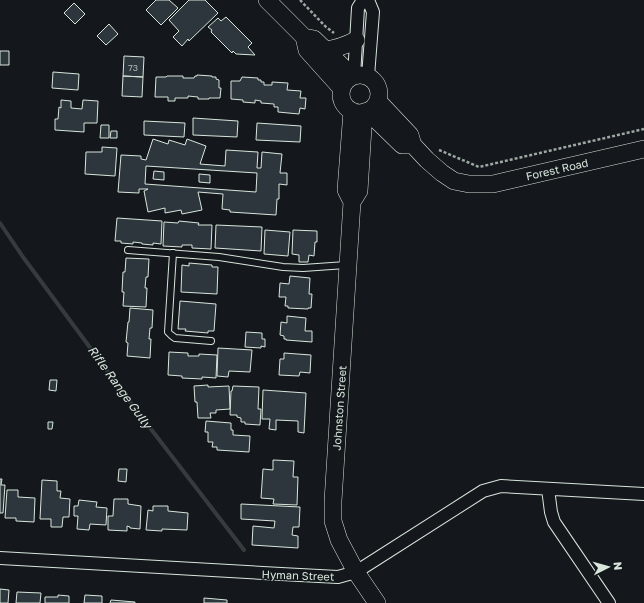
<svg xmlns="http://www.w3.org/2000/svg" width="644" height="603" viewBox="0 0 644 603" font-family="'Golos Text',sans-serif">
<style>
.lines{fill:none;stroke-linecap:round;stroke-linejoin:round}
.stream{stroke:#363b3e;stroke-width:4}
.building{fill:#2c363c;stroke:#d8e6dc;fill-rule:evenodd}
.lane-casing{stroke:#d8e6dc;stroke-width:8}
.street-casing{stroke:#d8e6dc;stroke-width:14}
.secondary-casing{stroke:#d8e6dc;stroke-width:18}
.path{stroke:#9da8a2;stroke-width:2.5;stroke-dasharray:3 2;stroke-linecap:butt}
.lane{stroke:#14181c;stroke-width:6}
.street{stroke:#14181c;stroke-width:12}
.secondary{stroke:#14181c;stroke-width:17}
.labels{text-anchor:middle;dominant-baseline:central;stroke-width:3;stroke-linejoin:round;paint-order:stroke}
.number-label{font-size:9px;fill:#adbab4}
.street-label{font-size:11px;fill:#d8e6dc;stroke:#14181c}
.water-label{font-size:12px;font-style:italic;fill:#d8e6dc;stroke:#14181c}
</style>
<rect width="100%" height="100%" fill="#14181c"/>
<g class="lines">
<!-- stream -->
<path class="stream" d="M0,223L23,257L134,407L244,550"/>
</g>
<!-- building -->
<path class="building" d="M156,0H169L178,8L161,25L146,10Z
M189,0H205L218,13L189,41L188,39L182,46L173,37L179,31L169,20Z
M74,3L85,14L75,24L64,13Z
M226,17L252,43L248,47L255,55L236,54L233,51L232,53L211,32L212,30L208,27L218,18L221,21Z
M109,24L118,34L106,45L97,36Z
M0,51H9V65H0Z
M124,56L144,57L143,77L123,76Z
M53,72L79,74L78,90L52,88Z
M197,75L212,76V77H216V79L219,80V88H221L220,98H209V99H198V97L188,96V98H175V101H168V97H155L156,77H166L167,76H183V78H194L195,76H197Z
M123,76L143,77L142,97L122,96Z
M242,77L258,78V80H261V82H264V85H272V82L288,83L287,90L301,91L300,98H306L305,109L300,108L299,114L278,112V107H274V104L261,103V101L255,100V103L243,102V100L231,99V81H240Z
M61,100L71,101V108L82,109L83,100L98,101L97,123H84V132L55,130V119H58L59,107L61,108Z
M193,118L238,121L237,137L193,135Z
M144,121L185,123L184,137L144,135Z
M257,123L301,126L300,142L256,140Z
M101,125H109V138H100Z
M111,131H117V138H110Z
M153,139L168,144L169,140L185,145L187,139L206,146L200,164L225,166L226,150L258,152L257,168H261L262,152L282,154L280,173H287V185L279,184V199H277L276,215L230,212V210L222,209L223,194L198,192L202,210L182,214L181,210L165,213V208L148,212L144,191L148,189H139V193L118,192L121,155L141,156V159L146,160ZM146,166L257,173L256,192L145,184Z
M102,147L117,148L115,176L85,174L86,152H102Z
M154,171L164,172V180L153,179Z
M199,174L210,175V183L199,182Z
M117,218L162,221L161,244L153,243V245L142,244V243L133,242V244L121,243V241H115Z
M179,221L199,223L198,225H212L211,249L192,248V245H182V247L163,246L164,222L178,223Z
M216,225L262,227L261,251L215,248Z
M265,230L290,232L288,256L264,254Z
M293,230L317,231V242H315L314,256L309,255L308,262H299V255L292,254Z
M126,258L149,259L148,277H146L145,288H147L146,307L123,306L124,292H122L123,272H125Z
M189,263L212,265V267H218L217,294L181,292L182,265L189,266Z
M290,276L310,278L309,294H312L311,308H308V309L288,308V306H285L286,297H279L280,283L289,284Z
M180,301L216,304L214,331H208V333L185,331L186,329H178Z
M130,308L153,310L152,328H150L149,339H151L150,358L127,356L128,343L126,342L128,322H129Z
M287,316L306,318L305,331H312V342L286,340V339H284V336L280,335L281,322L287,323Z
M246,332L262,333V339H265V347L261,346V348L245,347Z
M218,348L252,350L250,372L229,371L228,377L217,376Z
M169,352L188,353V356H199V354L217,355L216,378L202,377V379L182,378V376L168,375Z
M284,353L311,355L310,373L300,372L299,376L279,375L280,359H284Z
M50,380H57L56,391L49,390Z
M208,385V387L229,386L230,409L216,410V413H210L211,418H198L197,402H195L194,386Z
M233,386L259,387L258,409H261L260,425L245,424V422H241V418L237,417V415H230L231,391H232Z
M263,390L306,393L304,433L298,432V421L276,420V430L269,429L270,419H262Z
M206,421L231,423V430H233V435L250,436L249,452L217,450V447H212L213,442H208V432H205Z
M48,422H53L52,429H48Z
M273,460L294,461L293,477H298L297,505L273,504L274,499L261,498L263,469L273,470Z
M119,469H127L126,482L118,481Z
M0,479H2L1,485H5L3,513H0Z
M42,480L57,481V491H61L60,498L70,499L69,517H63L62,527H51V519H40Z
M7,490H18V497L35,498L34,522L16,521V518H5Z
M114,499H128V504L141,506L140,529L130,528V527L127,526V531L108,530V516H113Z
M79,500L97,502L96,507L107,508L106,525L90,524L89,530L77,529L78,516H74V506H78Z
M241,504L300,507L299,527H293L292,535L298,536V548L252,545L253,526L274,528L275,521L241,519Z
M153,506H168V511L188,513L187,530L162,529V531L146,530L148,510L153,511Z
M0,589L9,590L8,603H0Z
M17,592L41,593L40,603H16Z
M58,595L69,596V603H45V597H58Z
M85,595L102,596V603H84Z
M204,598L227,600V603H204Z
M111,600L135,602V603H110Z"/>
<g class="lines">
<!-- lane casing -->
<g class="lane-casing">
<path id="lane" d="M128,250L219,257L283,267L303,268L346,265
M173,253L168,332L171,335L175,338L211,341"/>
</g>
<!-- street casing -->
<g class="street-casing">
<path id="street" d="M354,76L358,8L363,0
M368,76L373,12L368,0
M548,489L551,512L554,522L609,603
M0,558L281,574L338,577L356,572L483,491L501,486L644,494"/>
</g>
<!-- secondary casing -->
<g class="secondary-casing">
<path id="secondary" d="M267,0L304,37L307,50L342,89
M304,37L314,39L342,66L350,77
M324,50C336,49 345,46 356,40
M341 94a19 19 0 1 1 38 0a19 19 0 1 1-38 0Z
M378,101L410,135L413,145L427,160L442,173L454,181L469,184H493L644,149
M352,111L346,190L352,202L333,501V521L339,540L356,572L377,603
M367,111L402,145H413
M352,202L359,191L364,112"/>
</g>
<!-- path -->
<path class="path" d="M300,0L326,27L334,33
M439,150L479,167L644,129"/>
<!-- lane -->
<use href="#lane" class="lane"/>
<!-- street -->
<use href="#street" class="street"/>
<!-- secondary -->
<use href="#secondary" class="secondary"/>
</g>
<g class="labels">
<!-- number labels -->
<g class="number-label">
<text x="133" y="67">73</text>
</g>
<!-- street labels -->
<g class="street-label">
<text transform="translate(557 169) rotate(-13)">Forest Road</text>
<text transform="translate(339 408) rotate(-86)">Johnston Street</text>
<text transform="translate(298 575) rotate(2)">Hyman Street</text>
</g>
<!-- water labels -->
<g class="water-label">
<text transform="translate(120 387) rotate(54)">Rifle Range Gully</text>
</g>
</g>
<!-- north arrow -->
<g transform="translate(608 567) rotate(84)" stroke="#14181c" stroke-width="3" paint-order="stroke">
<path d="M0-3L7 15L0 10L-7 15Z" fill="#d8e6dc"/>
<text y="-6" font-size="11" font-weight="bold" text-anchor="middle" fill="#d8e6dc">N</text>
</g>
</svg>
